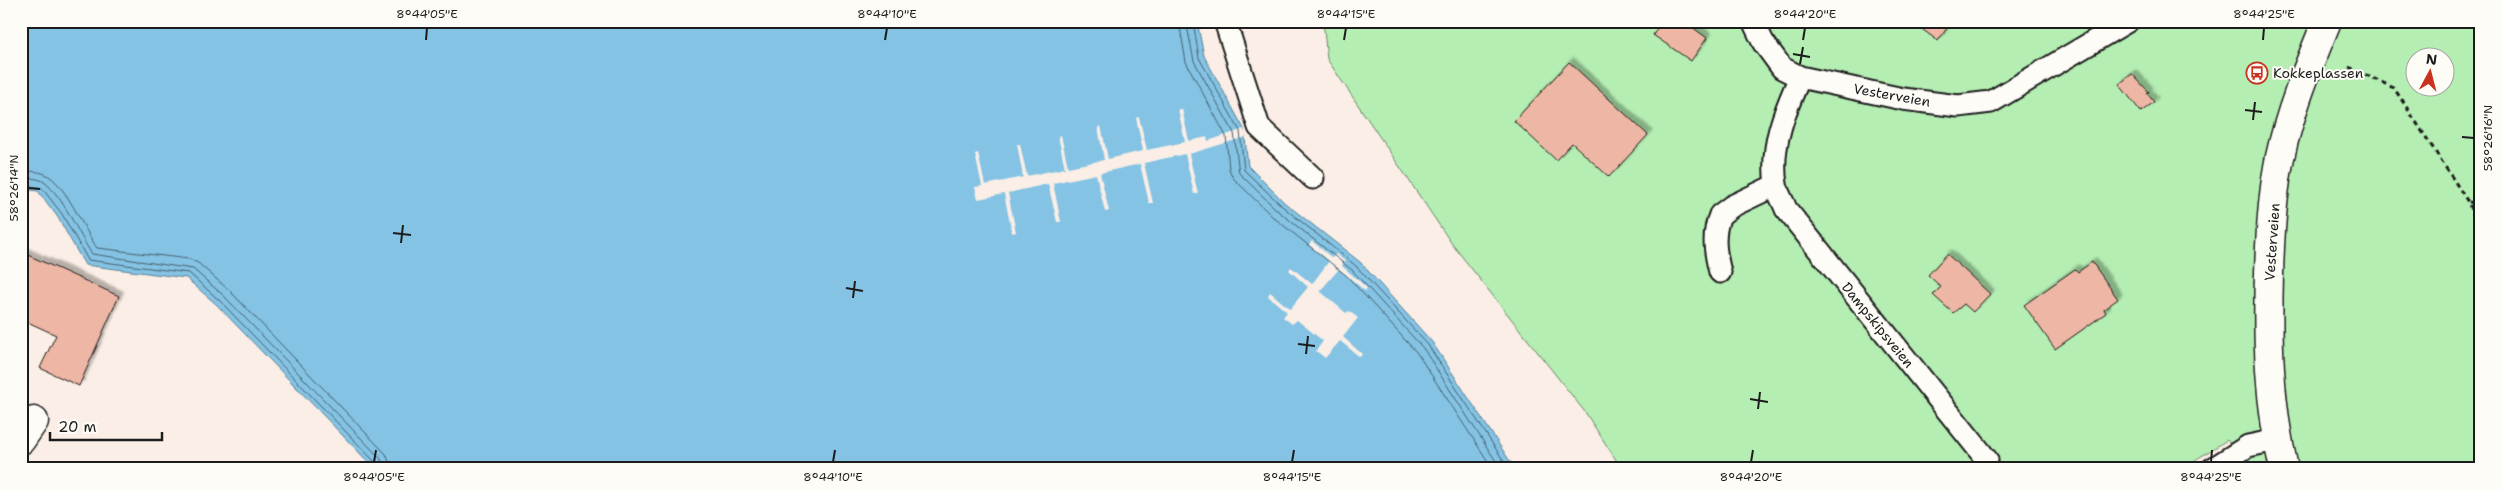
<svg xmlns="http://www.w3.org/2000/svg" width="2502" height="490" viewBox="0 0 2502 490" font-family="'Shantell Sans',sans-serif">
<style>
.green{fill:#b4eeb2;stroke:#688567;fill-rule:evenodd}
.water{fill:#84c3e4;stroke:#5a8094}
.pier{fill:#faeee6}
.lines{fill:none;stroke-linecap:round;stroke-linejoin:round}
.shore{stroke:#465f6c;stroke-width:1}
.building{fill:#eeb6a4;stroke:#1c1c1c;filter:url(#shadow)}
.lane-casing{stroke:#1c1c1c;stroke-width:25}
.street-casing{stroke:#1c1c1c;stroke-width:31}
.primary-casing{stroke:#1c1c1c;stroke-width:31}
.path{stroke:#1c1c1c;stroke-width:3;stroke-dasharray:5 4;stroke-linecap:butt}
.lane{stroke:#fdfcf7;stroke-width:21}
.street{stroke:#fdfcf7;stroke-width:28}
.primary{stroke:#fdfcf7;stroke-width:28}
.ticks{fill:none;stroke:#1c1c1c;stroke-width:2}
.labels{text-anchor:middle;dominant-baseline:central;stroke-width:4;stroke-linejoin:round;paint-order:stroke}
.poi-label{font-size:14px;fill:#1c1c1c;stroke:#fdfcf7;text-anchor:start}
.street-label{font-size:14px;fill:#1c1c1c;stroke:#fdfcf7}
.neatline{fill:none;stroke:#1c1c1c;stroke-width:2}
.ticks-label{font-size:12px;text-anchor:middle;fill:#1c1c1c}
</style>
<defs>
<filter id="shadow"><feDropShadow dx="4.5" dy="-4.5" stdDeviation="1" flood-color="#0004"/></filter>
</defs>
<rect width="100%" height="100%" fill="#faeee6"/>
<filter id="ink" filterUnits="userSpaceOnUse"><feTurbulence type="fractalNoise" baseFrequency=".02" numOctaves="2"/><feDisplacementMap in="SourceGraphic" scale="10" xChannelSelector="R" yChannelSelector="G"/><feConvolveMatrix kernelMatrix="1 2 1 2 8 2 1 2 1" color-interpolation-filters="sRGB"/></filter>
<g filter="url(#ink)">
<!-- green -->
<path class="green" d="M1323,21H2481V469H2236L2229,442L2227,440L2181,469H1622L1585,412L1452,244L1327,59ZM2414,58H2444V88H2414Z"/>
<!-- water -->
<path class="water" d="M21,21H1197L1204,56L1244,129L1248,166L1285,203L1360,262L1432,342L1515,469H375L216,304L186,278L85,265L57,216L38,191L21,189Z"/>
<!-- pier -->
<path class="pier" d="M1178,109H1182L1189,141L1207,137L1208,141L1244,129L1246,137L1189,154L1198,194H1194L1185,154L1144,163L1153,203H1149L1140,164L1100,173L1109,211L1105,212L1096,174L1053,183L1061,222H1057L1048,184L1008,193L1016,232L1012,233L1004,194L978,199L975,187L982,186L975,154L978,153L985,185L1023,177L1017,144H1020L1027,176L1065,168L1058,136L1061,135L1068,167L1104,160L1098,127L1101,126L1108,159L1143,151L1136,118L1139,117L1147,150L1185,142Z
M1312,241L1332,258L1336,254L1345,261L1342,266L1367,288L1365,291L1339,269L1320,291L1346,313L1349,311L1358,318L1343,337L1362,354L1360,357L1340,341L1325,358L1316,351L1323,341L1297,320L1292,324L1283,317L1287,312L1268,296L1270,292L1290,309L1308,287L1289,270L1291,267L1312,284L1329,261L1309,245Z"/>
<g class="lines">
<!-- shore -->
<path class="shore" d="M1179,21L1186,62L1226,136L1229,169L1233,178L1273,217L1347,276L1417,353L1493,469
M1186,21L1194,61L1234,133L1239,173L1278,211L1352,270L1423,348L1501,469
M1193,21L1199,58L1240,131L1244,170L1282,206L1356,266L1428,345L1509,469
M21,171C29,171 38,171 45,174C65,182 84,230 97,248L189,259L198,263L229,290L386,454L392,469
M21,178C28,178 39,178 44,182C64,197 78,234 92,254L193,269L224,296L381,459L384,469
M21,184L42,188L62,214L88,260L189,273L220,301L376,463L378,469"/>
</g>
<!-- building -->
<path class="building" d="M1662,21H1684L1707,38L1691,61L1653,35Z
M1911,21H1952L1938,41Z
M1569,62L1648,135L1609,177L1572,143L1556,160L1514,121Z
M2132,74L2149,92L2147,93L2154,102L2141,112L2119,84Z
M21,252L119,296L79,386L40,368L56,335L21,319Z
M1947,254L1990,294L1973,312L1964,304L1953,313L1933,295L1941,287L1928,275Z
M2092,262L2118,299L2104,309L2106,313L2055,349L2024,305L2075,269L2078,272Z"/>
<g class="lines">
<!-- lane casing -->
<g class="lane-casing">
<path id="lane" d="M1225,21L1259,127L1313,178
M1753,21L1763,42L1782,68L1800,77L1903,99L1958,106L1991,102L2128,21
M1800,77C1785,110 1770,146 1776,184C1777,192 1783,201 1786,209L1987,460
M1720,272C1715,252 1712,235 1720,215L1732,206L1776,185
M2212,469L2248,446L2277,440"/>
</g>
<!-- street casing -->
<g class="street-casing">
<path id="street" d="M21,440L34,421"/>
</g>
<!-- primary casing -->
<g class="primary-casing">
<path id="primary" d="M2284,469C2269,404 2267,339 2269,274C2270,235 2272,195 2280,157C2290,110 2309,65 2327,21"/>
</g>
<!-- path -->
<path class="path" d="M2349,67L2394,88L2468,202L2481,234
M2469,202L2481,204"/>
<!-- lane -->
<use href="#lane" class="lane"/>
<!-- street -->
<use href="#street" class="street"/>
<!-- primary -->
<use href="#primary" class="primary"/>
</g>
</g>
<!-- ticks -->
<path class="ticks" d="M426,40L427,28M885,40L887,28M1344,40L1346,28M1803,40L1805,28M2263,40L2264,28M1793,54L1810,57M1800,64L1803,47M2245,110L2262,112M2253,120L2255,102M2462,137L2474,138M28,188L40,189M393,233L411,235M401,243L403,225M846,288L863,291M853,298L855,281M1298,344L1315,346M1306,354L1308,336M1750,399L1768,402M1758,409L1760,392M374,462L376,450M833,462L835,450M1292,462L1294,450M1751,462L1753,450M2211,462L2212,450"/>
<!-- icons -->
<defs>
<g id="bus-ring" transform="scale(1.125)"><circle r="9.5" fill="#fdfcf7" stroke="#c8321e" stroke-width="1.5"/><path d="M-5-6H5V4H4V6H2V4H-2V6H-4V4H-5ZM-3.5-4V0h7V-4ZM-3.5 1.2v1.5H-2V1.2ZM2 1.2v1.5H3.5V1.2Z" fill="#c8321e"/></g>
</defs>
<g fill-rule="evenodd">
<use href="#bus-ring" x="2257" y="73"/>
</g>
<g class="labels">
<!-- poi labels -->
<g class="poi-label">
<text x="2273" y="73">Kokkeplassen</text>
</g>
<!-- street labels -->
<g class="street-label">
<text transform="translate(1892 95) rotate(10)">Vesterveien</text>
<text transform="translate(2272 242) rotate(-86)">Vesterveien</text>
<text transform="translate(1878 325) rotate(51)">Dampskipsveien</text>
</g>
</g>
<!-- margin -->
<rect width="2502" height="490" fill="none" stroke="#fdfcf7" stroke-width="55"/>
<!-- north arrow -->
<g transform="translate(2430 72) rotate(7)"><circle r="24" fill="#fdfcf7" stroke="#a3a29f"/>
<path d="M0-4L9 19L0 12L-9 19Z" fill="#c8321e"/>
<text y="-8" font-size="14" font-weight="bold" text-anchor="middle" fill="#1c1c1c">N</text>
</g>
<!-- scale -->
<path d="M50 432v8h112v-8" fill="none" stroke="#1c1c1c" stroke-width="2.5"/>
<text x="58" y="432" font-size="15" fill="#1c1c1c" stroke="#fdfcf7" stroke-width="4" paint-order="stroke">20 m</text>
<rect x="28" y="28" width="2446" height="434" class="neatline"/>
<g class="ticks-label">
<text x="427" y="18">8°44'05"E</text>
<text x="887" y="18">8°44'10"E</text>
<text x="1346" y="18">8°44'15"E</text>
<text x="1805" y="18">8°44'20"E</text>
<text x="2264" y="18">8°44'25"E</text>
<text transform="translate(2488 138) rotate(-90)" y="4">58°26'16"N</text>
<text transform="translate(14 188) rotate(-90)" y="4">58°26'14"N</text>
<text x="374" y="481">8°44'05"E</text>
<text x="833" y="481">8°44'10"E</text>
<text x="1292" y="481">8°44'15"E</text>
<text x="1751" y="481">8°44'20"E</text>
<text x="2211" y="481">8°44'25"E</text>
</g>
</svg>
